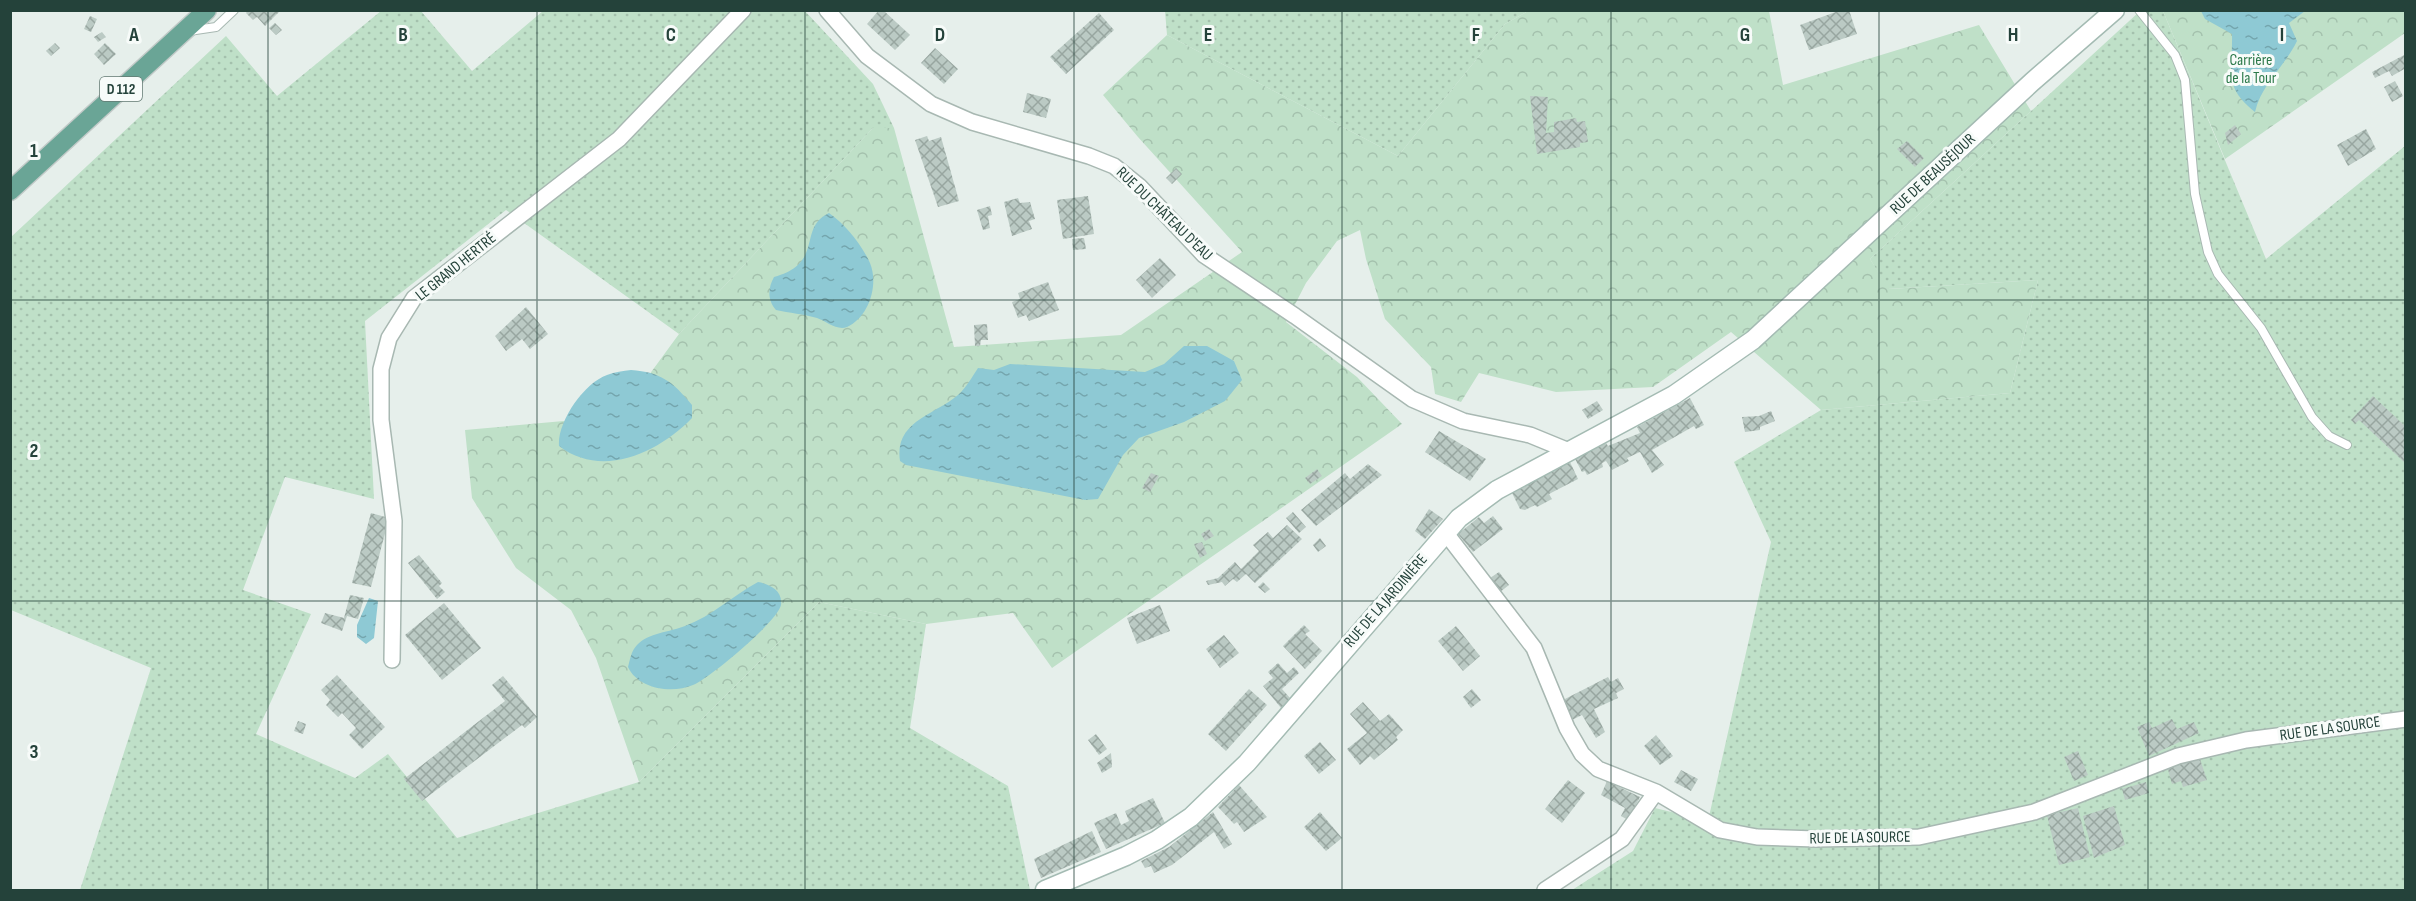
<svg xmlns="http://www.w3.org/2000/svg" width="2416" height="901" viewBox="0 0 2416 901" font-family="'Sofia Sans Condensed',sans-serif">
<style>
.green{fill:url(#green-dots)}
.forest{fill:url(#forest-crowns)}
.water{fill:url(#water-ripples)}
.building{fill:url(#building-cross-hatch)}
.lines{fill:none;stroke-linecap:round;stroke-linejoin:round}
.lane-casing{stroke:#a8b8b2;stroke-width:10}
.street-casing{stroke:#a8b8b2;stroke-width:18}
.secondary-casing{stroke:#a4bbb3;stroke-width:21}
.primary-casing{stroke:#c2cac8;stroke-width:21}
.lane{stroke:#fff;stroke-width:8}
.street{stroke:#fff;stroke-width:15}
.secondary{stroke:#fff;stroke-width:18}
.primary{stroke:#6aa596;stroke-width:18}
.grid{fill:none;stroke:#24423a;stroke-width:1.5;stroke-opacity:0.55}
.labels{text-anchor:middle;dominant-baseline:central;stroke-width:6;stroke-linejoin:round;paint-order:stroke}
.shield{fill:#f7fbf9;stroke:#637a73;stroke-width:1.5}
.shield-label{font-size:15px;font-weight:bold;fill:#24423a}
.park-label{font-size:16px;fill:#2d7a4b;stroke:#f7fbf9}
.street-label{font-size:16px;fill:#24423a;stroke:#f7fbf9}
.grid-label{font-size:20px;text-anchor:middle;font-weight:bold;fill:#24423a;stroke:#f7fbf9;stroke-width:6;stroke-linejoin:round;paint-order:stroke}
</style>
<defs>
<pattern id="green-dots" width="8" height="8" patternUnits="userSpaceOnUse" patternTransform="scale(1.5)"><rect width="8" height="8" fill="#bfe0c8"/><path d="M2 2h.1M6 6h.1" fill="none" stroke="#a4c1ad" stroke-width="1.8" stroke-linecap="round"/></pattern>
<pattern id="forest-crowns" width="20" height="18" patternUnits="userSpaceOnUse" patternTransform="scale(1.5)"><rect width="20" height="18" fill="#bfe0c8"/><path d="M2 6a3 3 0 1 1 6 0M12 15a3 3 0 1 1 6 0" fill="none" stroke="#a4c1ad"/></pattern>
<pattern id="water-ripples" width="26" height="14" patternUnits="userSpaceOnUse" patternTransform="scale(1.5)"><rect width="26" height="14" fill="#8ec9d4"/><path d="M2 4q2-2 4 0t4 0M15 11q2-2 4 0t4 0" fill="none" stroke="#74a5ad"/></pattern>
<pattern id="building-cross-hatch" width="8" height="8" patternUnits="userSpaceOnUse" patternTransform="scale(1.5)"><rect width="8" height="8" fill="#bbcac4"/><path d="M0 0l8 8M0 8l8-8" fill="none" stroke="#98a6a0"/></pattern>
</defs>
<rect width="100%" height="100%" fill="#e6efeb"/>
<!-- green -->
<path class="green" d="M381,11H421L472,71L543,11H805L873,84L894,128H873L679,334L506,210L365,321L374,499L285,477L243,590L311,614L256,734L355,778L388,754L457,838L639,782L819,602L926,624L910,728L1008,786L1030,890H80L151,668L11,610L10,238L226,36L277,96Z
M1165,11H1528L1505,24L1398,156L1167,35Z
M2140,11H2163L2266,259L2405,146V890H1572L1633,851L1655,808L1708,821L1771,542L1734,462L1821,410L2010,393L2038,280L1888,289L1870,259Z"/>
<!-- forest -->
<path class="forest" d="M1528,11H1769L1783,85L1979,25L2031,111L1870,259L1889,289L2038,280L2010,393L1821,410L1731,332L1653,387L1556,392L1479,373L1461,402L1435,394L1431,367L1385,319L1366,259L1360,230L1337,241L1306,283L1286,322L1357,377L1402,424L1052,668L1013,613L926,624L819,602L639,782L596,658L571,610L516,568L472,498L465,430L619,416L679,334L873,128H894L954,347L1121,335L1242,252L1138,137L1103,95L1167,35L1398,156L1505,24Z
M2163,11H2405V33L2225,159Z"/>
<!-- water -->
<path class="water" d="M2201,11H2305L2289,23L2297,41C2285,66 2261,85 2255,112C2222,86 2233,71 2232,34L2205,19Z
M829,213C845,224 862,245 870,263C879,285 869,317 847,327C837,331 826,321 817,318C804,314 789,313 776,310C767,300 768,288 774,277C825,263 797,228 829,213Z
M1184,346H1207L1234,361L1242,380L1225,401L1184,422L1139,438L1123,455L1098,499L1085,500L906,465L900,461C894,421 935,415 958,395C966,388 972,377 978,368L994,370L1010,364L1145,372L1164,364Z
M631,370C661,372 673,382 692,405V418C658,453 602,479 559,446C557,422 584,383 607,375C615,372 623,371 631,370Z
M758,582C769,584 783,590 781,605C778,621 710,678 693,685C672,694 638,689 628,667C630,660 631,651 637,645C648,633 670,632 685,626C712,616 732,596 758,582Z
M369,598L378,601L374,638L366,644L357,637V625Z"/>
<!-- building -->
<path class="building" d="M248,10H281L265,26L257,17L253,20L246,13Z
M879,10H883L910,35L895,50L867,24Z
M1841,10H1849L1857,34L1809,50L1800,25Z
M1099,13L1114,30L1066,74L1050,57Z
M90,16L97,19L91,32L84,29Z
M275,23L282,30L276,35L269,28Z
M102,32L106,37L98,42L94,37Z
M55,43L60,48L51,56L46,51Z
M105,43L116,54L104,65L94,54Z
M935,48L958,69L944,84L921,63Z
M2406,54V68L2392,76L2389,71L2375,78L2372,72Z
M2395,81L2403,96L2392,102L2384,87Z
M1027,93L1051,99L1046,118L1023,112Z
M1530,96L1548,97L1546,133L1554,132V122L1576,118L1577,122L1585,121L1588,142L1580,143V147L1537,154Z
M2235,125L2241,134L2228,145L2225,133Z
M2366,129L2376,149L2348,166L2337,145Z
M927,136L929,141L941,137L959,201L938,207L915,140Z
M1907,141L1924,158L1915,167L1897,149Z
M1176,168L1182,174L1172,184L1166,178Z
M1088,196L1094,234L1063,239L1057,200Z
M1018,198L1020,203L1030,202L1035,219L1029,221L1032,229L1012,236L1004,202Z
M990,206L992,215L988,216L990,228L983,230L977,210Z
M1084,238L1086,249L1073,250L1072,239Z
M1160,258L1176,275L1152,298L1136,280Z
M1048,282L1059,310L1029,321L1026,315L1018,318L1012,302L1020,299L1018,293Z
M526,307L548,334L530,349L522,339L506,351L495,336Z
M987,324L988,340H981L980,346H975L974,325Z
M2373,396L2406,427V464L2359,420L2355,424L2351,420Z
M1690,398L1704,425L1696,429L1694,426L1652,450L1664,465L1652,473L1640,452L1627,458L1629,461L1612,470L1606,461L1602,463L1603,467L1587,475L1585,471L1582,472L1575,459L1606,443L1608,446L1640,433L1637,427Z
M1597,401L1603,410L1588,419L1582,410Z
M1771,411L1775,421L1760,427V430L1745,432L1742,417L1759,416Z
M1439,431L1486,459L1470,481L1425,452Z
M1570,462L1578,479L1549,494L1552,499L1537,507L1535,505L1525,510L1520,509L1512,493Z
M1368,464L1382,475L1316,526L1301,510L1345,473L1350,479Z
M1317,469L1322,476L1310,484L1305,478Z
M1151,473L1159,476L1150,492L1142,488Z
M1429,509L1443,519L1425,539L1415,531Z
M1293,512L1306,527L1299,533L1286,518Z
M371,513L389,518L371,587L352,583Z
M1493,516L1503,529L1473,552L1458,534L1479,517L1484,523Z
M1287,525L1302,539L1255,583L1246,574L1237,582L1233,579L1225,586L1222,582L1208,585L1206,581L1218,578L1235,562L1241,569L1259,551L1253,545L1268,532L1273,538Z
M1209,529L1214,536L1205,541L1201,534Z
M1320,538L1326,546L1318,552L1313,545Z
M1202,542L1207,554L1200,558L1194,544Z
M419,555L442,583L439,586L445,592L437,599L408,563Z
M1499,572L1509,585L1500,592L1490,578Z
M1263,582L1270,589L1265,593L1258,587Z
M350,595L364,598L358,619L347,616L342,631L321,623L325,613L344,618Z
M444,603L481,648L442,680L405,635Z
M1160,605L1170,631L1137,644L1127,618Z
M1304,625L1310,631L1305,634L1322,651L1305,669L1283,646Z
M1456,626L1480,656L1463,671L1438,641Z
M1224,635L1239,653L1220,668L1206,649Z
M1278,663L1287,673L1294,667L1299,673L1282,689L1290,698L1281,708L1263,686L1273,678L1268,672Z
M337,675L385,727L362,749L349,735L356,728L342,713L338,717L326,705L330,700L321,690Z
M503,676L537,717L525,728L522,725L422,801L404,779L505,701L492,685Z
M1608,677L1611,682L1618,678L1624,689L1616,693L1618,698L1594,709L1605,732L1596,738L1582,715L1572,720L1563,700Z
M1249,689L1267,705L1226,751L1208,734Z
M1472,689L1481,700L1471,708L1463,697Z
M1363,702L1380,721L1389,714L1403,730L1396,737L1398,740L1374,760L1370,756L1360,765L1347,749L1367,733L1350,714Z
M2172,719L2177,729L2194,722L2199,733L2149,756L2137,727L2149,722L2152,728Z
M298,721L306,724L303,734L294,731Z
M1096,734L1107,749L1099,755L1088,740Z
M1656,735L1673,756L1660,765L1644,746Z
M1320,742L1336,760L1319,774L1304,756Z
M2078,751L2088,775L2074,781L2064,757Z
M1111,753L1112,767L1102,773L1097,763Z
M2199,756L2207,780L2183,787L2181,781L2172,784L2167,766Z
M1681,770L1698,779L1691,791L1674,782Z
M1568,780L1585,793L1562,823L1545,809Z
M1607,781L1640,797L1628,820L1621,816L1625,808L1601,795Z
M2146,782L2149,793L2125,800L2122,789Z
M1239,785L1267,817L1244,832L1237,822L1234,824L1218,807Z
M1153,798L1165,823L1106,849L1094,823L1116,813L1121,825L1129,821L1125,811Z
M2114,806L2125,845L2094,858L2083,816Z
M2078,808L2090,857L2059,865L2047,815Z
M1213,812L1232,844L1224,849L1214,832L1172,865L1154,873L1151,866L1145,868L1141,861L1169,847Z
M1320,812L1342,838L1326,851L1304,827Z
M1092,831L1101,852L1041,878L1034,859Z"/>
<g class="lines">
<!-- lane casing -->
<g class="lane-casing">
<path id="lane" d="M2139,10L2175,55L2185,80L2195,194L2208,252L2218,274L2261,328L2312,417L2329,436L2347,445
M189,31L216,27L234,10"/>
</g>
<!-- street casing -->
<g class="street-casing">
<path id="street" d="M827,10L867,56L931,104L972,122L1089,156L1114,166L1139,186L1204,255L1295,316L1412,399L1463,421L1530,435L1569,451
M1445,532L1534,648L1567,728L1582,754L1598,769L1656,792L1720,830L1757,837L1816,839L1919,837L2034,812L2178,756L2246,740L2406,719
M392,660L394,521L381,420V369L389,338L414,298L619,139L743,10
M1545,890L1622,839L1656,792"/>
</g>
<!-- secondary casing -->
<g class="secondary-casing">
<path id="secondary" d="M1045,890L1126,856L1157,840L1191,817L1247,763L1459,518L1497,490L1674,395L1753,340L2032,82L2115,10"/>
</g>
<!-- primary casing -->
<g class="primary-casing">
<path id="primary" d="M10,191L207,10"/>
</g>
<!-- lane -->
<use href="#lane" class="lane"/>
<!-- street -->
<use href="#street" class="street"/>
<!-- secondary -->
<use href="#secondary" class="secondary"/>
<!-- primary -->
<use href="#primary" class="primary"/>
</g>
<!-- grid -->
<path class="grid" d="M268,10V890M537,10V890M805,10V890M1074,10V890M1342,10V890M1611,10V890M1879,10V890M2148,10V890M10,300H2406M10,601H2406"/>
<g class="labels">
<!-- shield labels -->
<rect class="shield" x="100" y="77" width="42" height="24" rx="4.5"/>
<g class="shield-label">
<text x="121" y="89">D 112</text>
</g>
<!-- park labels -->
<g class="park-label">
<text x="2251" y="60">Carrière<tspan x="2251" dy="18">de la Tour</tspan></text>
</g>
<!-- street labels -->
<g class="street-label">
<text transform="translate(1933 174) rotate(-43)">RUE DE BEAUSÉJOUR</text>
<text transform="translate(1164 214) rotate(44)">RUE DU CHÂTEAU D'EAU</text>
<text transform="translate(456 267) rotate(-39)">LE GRAND HERTRÉ</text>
<text transform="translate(1386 601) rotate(-49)">RUE DE LA JARDINIÈRE</text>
<text transform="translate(2330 729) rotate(-8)">RUE DE LA SOURCE</text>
<text transform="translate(1860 838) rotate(-1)">RUE DE LA SOURCE</text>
</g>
</g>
<g class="grid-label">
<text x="134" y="41">A</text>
<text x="403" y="41">B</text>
<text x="671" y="41">C</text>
<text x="940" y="41">D</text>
<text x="1208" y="41">E</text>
<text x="1476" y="41">F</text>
<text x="1745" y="41">G</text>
<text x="2013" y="41">H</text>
<text x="2282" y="41">I</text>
<text x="34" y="157">1</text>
<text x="34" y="457">2</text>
<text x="34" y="758">3</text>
</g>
<!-- border -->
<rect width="2416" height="901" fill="none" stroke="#24423a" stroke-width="24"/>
</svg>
